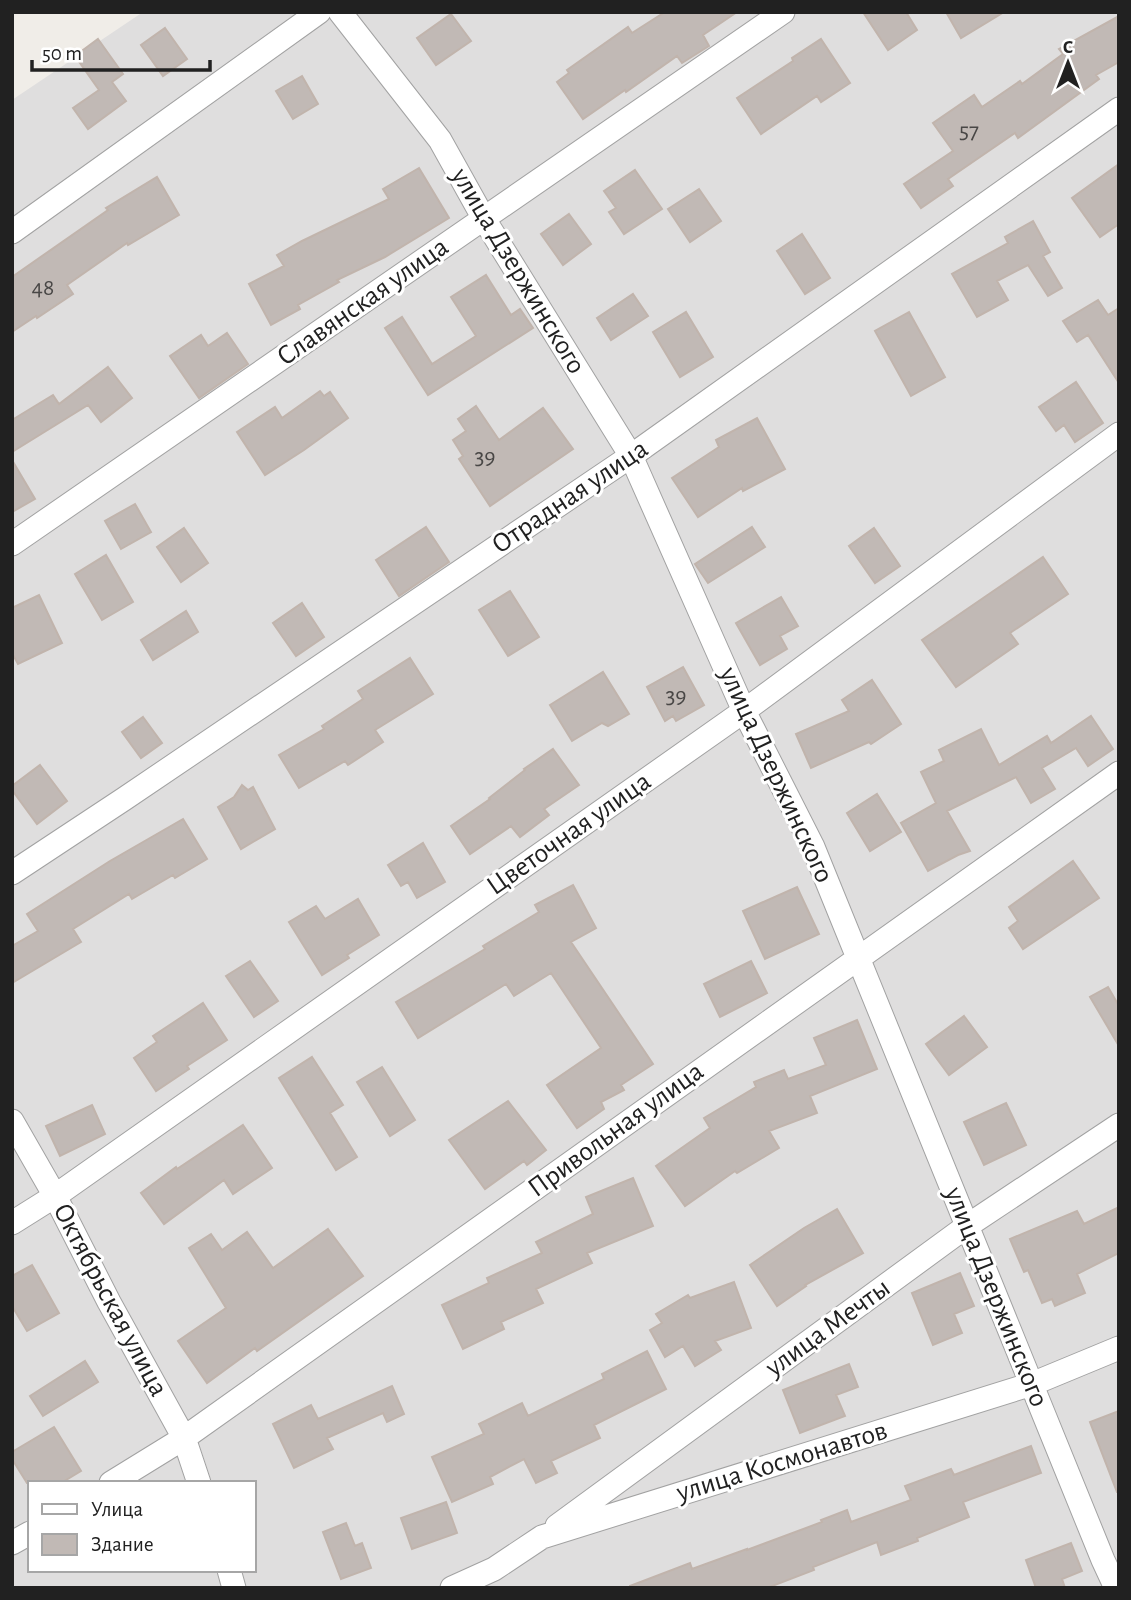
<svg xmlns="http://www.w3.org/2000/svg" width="1131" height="1600" viewBox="0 0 1131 1600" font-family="'Alegreya Sans',sans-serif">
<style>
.residential{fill:#dfdede;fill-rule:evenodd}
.building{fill:#c1b9b5;stroke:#c1b4ac;stroke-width:2}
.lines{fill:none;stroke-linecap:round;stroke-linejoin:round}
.minor-casing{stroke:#a2a2a2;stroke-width:25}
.minor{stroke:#fff;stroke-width:23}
.labels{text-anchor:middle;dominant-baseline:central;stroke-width:6;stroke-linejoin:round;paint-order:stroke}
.number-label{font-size:24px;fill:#494746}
.street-label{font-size:28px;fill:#212121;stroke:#fff}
</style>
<rect width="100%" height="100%" fill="#f0ede8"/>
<!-- residential -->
<path class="residential" d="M143,12H1119V1588H12V100ZM30,1483H254V1570H30Z"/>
<!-- building -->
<path class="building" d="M665,12H737L703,35L709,46L682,63L677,56L626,92L625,90L583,119L557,82L569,73L567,70L628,27L632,33Z
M863,12H906L917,30L888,50Z
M946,12H1004L961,38Z
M451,14L471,41L436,65L417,38Z
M1119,16V62L1096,75L1099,79L1018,138L1015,133L948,179L953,186L921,208L904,184L953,151L933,123L974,95L982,107L1020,81L1022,84L1063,54L1059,49Z
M165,28L187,59L163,76L141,45Z
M98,39L123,74L112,82L126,101L88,129L73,108L99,90L75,56Z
M821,39L850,83L821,102L817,96L761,134L737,98L793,61L792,58Z
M302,76L318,104L293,119L276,91Z
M1119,164V224L1100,237L1072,198Z
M419,168L449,218L385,257L337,280L339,282L298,305L300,309L271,325L249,284L284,266L277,255L302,241L389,199L383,189Z
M635,170L662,209L624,234L609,212L616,208L604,191Z
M157,177L179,215L128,245L127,243L67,285L73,294L37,318L36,316L12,332V277L108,210L106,208Z
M699,189L721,221L690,242L668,209Z
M569,214L591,244L563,265L541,234Z
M1033,221L1050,252L1043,256L1062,288L1048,296L1028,265L997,281L1008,300L977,317L952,274L1008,243L1005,237Z
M802,234L830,278L805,294L777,251Z
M486,275L511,315L520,309L533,328L428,395L385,328L402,317L432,364L476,336L451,297Z
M633,294L648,316L611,340L597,318Z
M1098,300L1108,315L1119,308V383L1088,335L1077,342L1063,321Z
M686,312L713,357L680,377L653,332Z
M909,312L945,377L911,396L875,331Z
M227,333L248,364L199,398L170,356L201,335L208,346Z
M108,367L132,398L101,422L88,405L12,452V420L53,395L59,404Z
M1076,382L1103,423L1075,442L1064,425L1056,431L1039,407Z
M320,391L324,396L330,392L348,418L304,450L265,475L237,432L275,407L282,418Z
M476,406L499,440L543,408L573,449L490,506L459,459L463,456L453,440L466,431L458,419Z
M757,418L785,469L743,491L742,488L698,517L672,478L719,447L716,440Z
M12,460L35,499L12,512Z
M135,504L151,532L121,549L105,521Z
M426,527L449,562L399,596L376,560Z
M752,527L765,547L708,583L695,564Z
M184,528L208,563L181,582L157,547Z
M874,528L900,566L875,583L849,546Z
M106,555L133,602L102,620L75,574Z
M1043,557L1068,594L1010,633L1018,644L956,687L922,640Z
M510,591L539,637L508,656L479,610Z
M39,595L62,643L18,664L12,653V608Z
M781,597L798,626L780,636L787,649L760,665L736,623Z
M302,603L324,637L296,656L273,623Z
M186,611L198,632L153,660L141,640Z
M410,658L433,694L375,730L383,742L348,765L345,761L299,788L279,755L324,729L322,726L363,699L358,691Z
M683,667L704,705L676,721L673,716L665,721L647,687Z
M603,672L629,714L608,726L602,723L572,741L550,705Z
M872,680L901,724L871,744L869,742L811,768L796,734L849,711L842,700Z
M1091,716L1113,749L1088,766L1076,748L1042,768L1055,789L1031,803L1016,777L947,811L970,851L958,855L928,871L901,823L936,803L921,772L944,761L939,750L981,729L999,765L1047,736L1051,743Z
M143,717L162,743L141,758L122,732Z
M553,749L579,785L544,809L549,815L520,837L511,826L470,854L451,826L490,799L489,798L525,770L524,769Z
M40,765L67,801L37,824L12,790V786Z
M242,785L248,790L253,787L275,829L241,849L218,807L234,797Z
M877,794L901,832L870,851L847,813Z
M183,819L207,859L175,878L173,875L132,899L129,894L73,929L81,942L12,983V946L38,931L27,914L110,861Z
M423,843L445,882L417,898L408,882L401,886L388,865Z
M1073,861L1099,898L1023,949L1009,928L1018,921L1009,907Z
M573,885L596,928L571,942L653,1064L621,1085L624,1090L601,1102L604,1109L577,1128L547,1085L601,1048L551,973L514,996L506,984L418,1038L396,1002L485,949L483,946L539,912L535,905Z
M797,887L819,934L765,959L743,911Z
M358,899L379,935L347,955L349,958L322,975L289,922L316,906L325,919Z
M250,961L278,1001L254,1017L226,976Z
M751,961L767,993L720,1017L704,984Z
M1108,987L1119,1006V1046L1090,997Z
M203,1003L227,1040L187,1066L189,1069L156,1091L134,1058L157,1042L153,1036Z
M964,1016L987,1047L949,1075L926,1044Z
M857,1020L877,1069L810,1096L817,1113L769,1131L779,1148L737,1173L735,1171L685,1206L656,1166L710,1128L704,1118L756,1087L754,1082L784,1070L788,1079L826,1065L814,1038Z
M312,1057L343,1105L330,1113L357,1157L336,1170L279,1078Z
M382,1067L415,1120L390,1136L357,1082Z
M508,1101L546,1150L527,1165L524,1161L485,1189L449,1140Z
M1006,1103L1026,1145L984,1165L964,1122Z
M92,1105L105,1134L60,1156L46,1126Z
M243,1125L272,1168L233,1194L224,1180L164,1224L141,1193L176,1167L177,1169Z
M633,1178L653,1226L587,1253L592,1263L536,1289L543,1303L501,1322L504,1329L463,1349L442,1305L489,1283L487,1278L542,1253L536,1242L593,1214L586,1197Z
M1119,1207V1253L1077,1274L1085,1293L1055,1306L1052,1299L1042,1303L1028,1270L1024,1272L1010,1239L1077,1211L1084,1224Z
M837,1209L863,1253L805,1285L806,1286L777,1306L750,1265L804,1228Z
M328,1229L363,1276L257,1351L255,1348L207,1383L178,1341L226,1308L189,1248L211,1234L222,1250L247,1232L273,1268Z
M32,1265L59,1313L27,1331L12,1306V1276Z
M960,1273L974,1306L954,1314L962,1333L933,1345L912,1293Z
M734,1282L751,1328L715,1341L721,1350L695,1366L683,1346L665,1357L650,1330L662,1323L656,1314L688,1295L690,1298Z
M647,1351L666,1389L594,1425L600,1438L551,1461L557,1473L536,1483L524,1459L490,1477L493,1484L452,1502L432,1457L484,1434L479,1424L522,1403L528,1416L604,1379L602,1374Z
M85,1361L98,1382L43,1416L30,1396Z
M849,1364L858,1387L836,1395L845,1416L800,1433L783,1390Z
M392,1386L404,1414L387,1422L383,1413L327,1438L333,1449L294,1468L273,1424L311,1405L318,1419Z
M1119,1411V1492H1117L1090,1422Z
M54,1427L81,1471L61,1483H27L12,1459V1452Z
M1031,1446L1041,1473L963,1502L969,1517L917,1538L918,1541L881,1555L877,1542L813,1567L814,1570L767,1588H630V1586L690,1563L692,1569L747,1549V1550L822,1522L821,1520L847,1510L851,1522L911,1500L905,1486L951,1469L954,1475Z
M446,1502L457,1533L412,1549L401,1518Z
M346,1523L355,1546L362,1543L371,1568L341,1579L323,1532Z
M1071,1543L1082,1571L1062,1579L1065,1588H1036L1026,1560Z"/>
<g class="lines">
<!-- minor casing -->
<g class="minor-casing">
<path id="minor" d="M340,12L440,140L484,219L631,456L744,711L813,847L1103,1560L1116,1588
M12,232L319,12
M12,544L783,12
M12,873L124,799L631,456L1119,109
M12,1121L55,1196L109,1302L184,1438L199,1483
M12,1223L55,1196L744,711L1119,434
M111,1483L184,1438L1119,773
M557,1526L967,1226L1119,1125
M12,1543L30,1533
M229,1570L234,1588
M452,1588L494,1569L542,1537L1032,1384L1119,1348"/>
</g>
<!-- minor -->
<use href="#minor" class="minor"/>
</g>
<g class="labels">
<!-- number labels -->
<g class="number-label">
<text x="969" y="131">57</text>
<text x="43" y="288">48</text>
<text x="485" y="457">39</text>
<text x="676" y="696">39</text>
</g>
<!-- street labels -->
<g class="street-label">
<text transform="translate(518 271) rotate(59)">улица Дзержинского</text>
<text transform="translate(363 302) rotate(-35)">Славянская улица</text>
<text transform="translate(570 497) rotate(-34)">Отрадная улица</text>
<text transform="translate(776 775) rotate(65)">улица Дзержинского</text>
<text transform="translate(569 834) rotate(-35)">Цветочная улица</text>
<text transform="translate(616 1130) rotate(-36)">Привольная улица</text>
<text transform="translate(996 1297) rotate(68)">улица Дзержинского</text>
<text transform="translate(110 1300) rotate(62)">Октябрьская улица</text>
<text transform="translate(828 1328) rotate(-36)">улица Мечты</text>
<text transform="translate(782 1462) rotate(-17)">улица Космонавтов</text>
</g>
</g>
<!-- border -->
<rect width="1131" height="1600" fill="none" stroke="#212121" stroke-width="28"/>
<!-- legend -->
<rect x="28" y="1481" width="228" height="91" fill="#ffffff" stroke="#a6a6a6" stroke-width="2"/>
<rect x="42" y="1504" width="35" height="10" fill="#ffffff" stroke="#a6a6a6" stroke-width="2"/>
<text x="91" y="1516" font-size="21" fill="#212121">Улица</text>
<rect x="42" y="1534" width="35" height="21" fill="#c1b9b5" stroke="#a6a6a6" stroke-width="2"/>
<text x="91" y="1551" font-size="21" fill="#212121">Здание</text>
<!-- north arrow -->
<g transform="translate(1068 63)" stroke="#ffffff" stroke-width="5" paint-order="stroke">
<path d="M0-5L12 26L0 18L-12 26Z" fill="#212121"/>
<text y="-10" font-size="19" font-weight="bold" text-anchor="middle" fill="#212121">С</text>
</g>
<!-- scale -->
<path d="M32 60v10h178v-10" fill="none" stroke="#212121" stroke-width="3.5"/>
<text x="42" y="60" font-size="21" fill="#212121" stroke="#ffffff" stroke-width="5" paint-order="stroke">50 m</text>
</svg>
